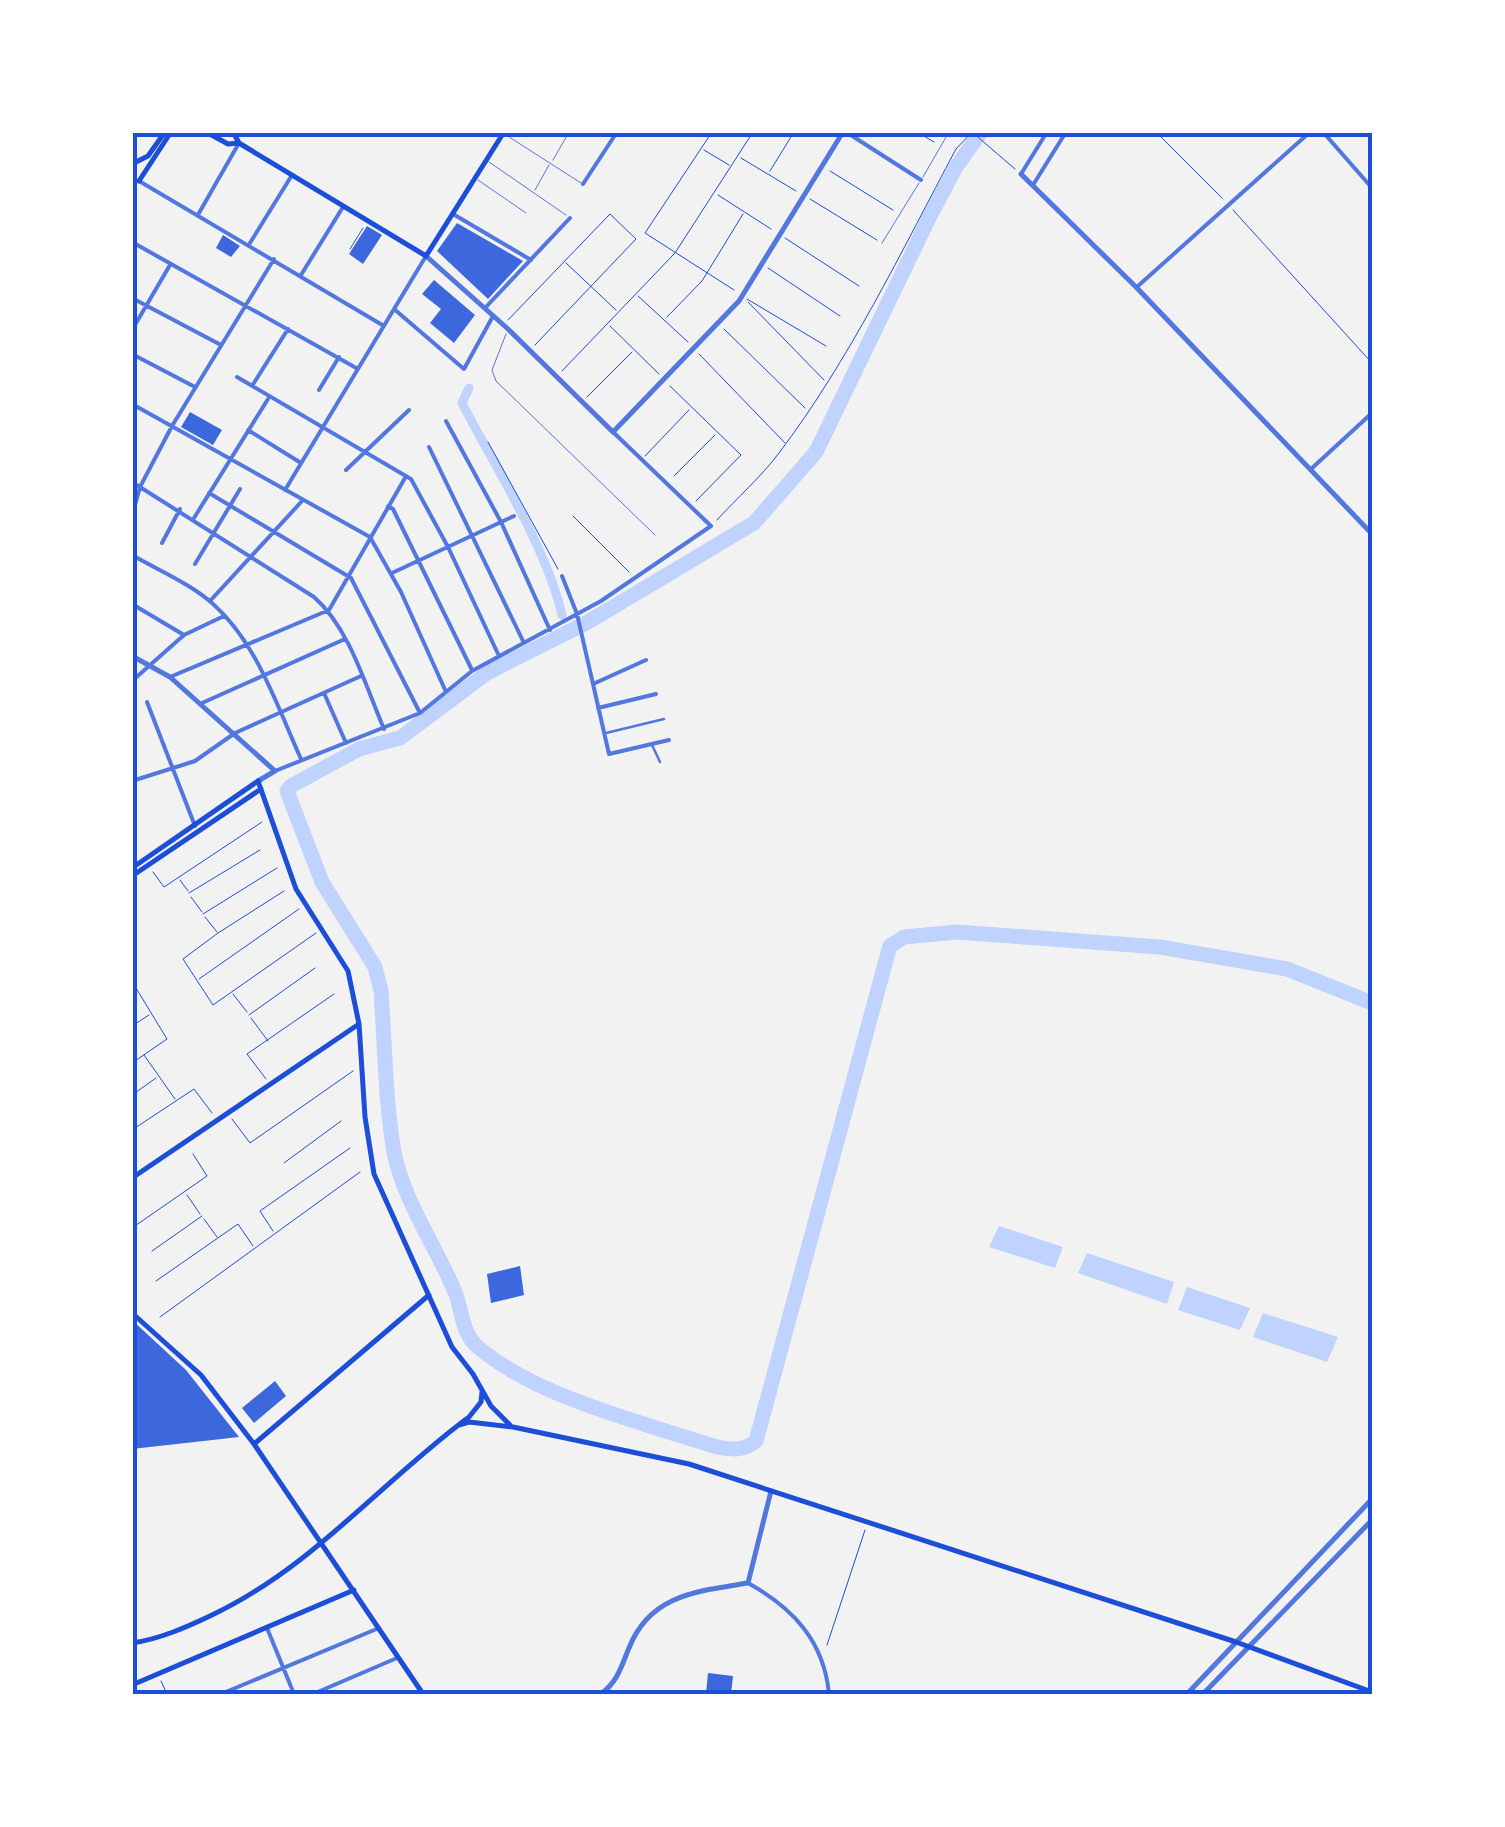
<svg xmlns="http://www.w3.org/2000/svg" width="1505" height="1827" viewBox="0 0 1505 1827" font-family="'Roboto Condensed',sans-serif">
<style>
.water{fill:#bfd3fe}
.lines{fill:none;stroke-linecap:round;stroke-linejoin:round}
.canal{stroke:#bfd3fe;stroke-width:9}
.river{stroke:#bfd3fe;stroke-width:15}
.building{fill:#3d67dc}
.path{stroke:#1d4ed8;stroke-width:1}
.service{stroke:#5277de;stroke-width:1}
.pedestrian{stroke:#5277de;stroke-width:2.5}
.minor{stroke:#5277de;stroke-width:4}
.tertiary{stroke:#5277de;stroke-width:5}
.secondary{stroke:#1d4ed8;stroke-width:5}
.primary{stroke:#1d4ed8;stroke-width:5}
.neatline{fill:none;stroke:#1d4ed8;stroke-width:4}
</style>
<rect width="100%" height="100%" fill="#f2f2f2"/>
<!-- water -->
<path class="water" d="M999,1226L1063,1247L1055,1268L989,1247Z
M1087,1253L1174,1282L1167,1304L1078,1273Z
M1187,1287L1250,1308L1240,1330L1178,1310Z
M1263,1313L1338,1337L1327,1362L1253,1337Z"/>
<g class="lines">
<!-- canal -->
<path class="canal" d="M469,388L462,403C495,467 546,546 562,615"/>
<!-- river -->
<path class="river" d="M981,132L956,167L929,218L816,452L754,523L588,622L487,673L400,738L359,749L291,786L287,791L322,882L375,967L381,991C385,1044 385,1100 394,1152C404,1202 436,1246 455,1292C463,1312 461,1332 478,1347C534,1396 646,1424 717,1447C733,1450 743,1451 756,1441L886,960L890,946L904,937L957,932L1160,947L1287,969L1372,1003"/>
</g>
<!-- building -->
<path class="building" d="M457,223L523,261L488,299L437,251Z
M367,226L382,235L363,264L349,254Z
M223,235L240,246L231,257L216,248Z
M434,280L475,315L454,343L430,323L441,309L422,294Z
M190,412L222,430L213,445L181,427Z
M520,1266L524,1295L491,1303L487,1274Z
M132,1320L186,1370L239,1437L132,1449Z
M275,1381L286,1396L254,1423L242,1408Z
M708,1673L733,1676L731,1694H706Z"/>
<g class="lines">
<!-- path -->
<path class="path" d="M712,132L645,233L734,290
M917,132L934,142
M1156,132L1222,198
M704,150L729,165
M741,158L796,191
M770,171L794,132
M830,171L893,210
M718,195L771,229
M810,199L877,240
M1233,210L1372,363
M785,238L859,286
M350,249L363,228
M566,263L616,310
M768,268L840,316
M638,296L688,342
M747,299L826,346
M748,302L824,380
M667,317L702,281L743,214
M508,320L610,214L636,239L535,345
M610,326L659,374
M724,329L805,408
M699,354L785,443
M562,371L675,253L753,132
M670,386L741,455L696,501
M587,397L632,352
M488,442L558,569
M645,456L689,410
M674,476L715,435
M573,516L629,572
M717,520C737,498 761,477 779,453C850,359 901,252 956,149L972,132L1015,169
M153,872L164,887L262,822
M180,880L188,891
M284,891L218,933L183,959L213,1005L316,933
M189,893L260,850
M191,897L202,912
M203,914L277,868
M205,917L217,932
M199,979L299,909
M132,991L136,988L167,1039L132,1063
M233,994L247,1012
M249,1015L315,968
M251,1018L268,1041
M132,1026L149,1015
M144,1055L175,1099
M266,1079L247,1054L334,994
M132,1095L156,1078
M232,1119L250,1143L353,1071
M132,1130L194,1089L212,1113
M284,1163L341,1121
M187,1195L200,1214
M204,1219L217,1237
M132,1228L207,1176L193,1154
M273,1231L260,1211L350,1148
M152,1251L202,1216
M156,1281L238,1224L253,1246
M160,1317L360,1172
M827,1645L865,1530
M161,1681L167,1694"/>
<!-- service -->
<path class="service" d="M506,135L581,183
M553,160L569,132
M489,162L566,215
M923,177L949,132
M478,180L526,213
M535,190L549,165
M882,243L919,183
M506,334L492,370L496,381L655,535"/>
<!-- pedestrian -->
<path class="pedestrian" d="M606,733L664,719
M652,745L660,762"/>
<!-- minor -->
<path class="minor" d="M846,132L921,180
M1323,132L1372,188
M1021,174L1047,132
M139,181L384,326
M583,184L617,132
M1033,185L1066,132
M199,213L239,143
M453,214L531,260
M132,242L358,369
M250,243L292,175
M301,275L343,207
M1138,286L1310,132
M132,298L221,345
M485,308L570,218
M394,309L464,369L493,316
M132,330L170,265
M132,354L195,387
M237,377L411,479L448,547L499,656
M252,386L288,329
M319,390L339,357
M132,404L370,537L401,592L446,692
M446,421L501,522L550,630
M248,430L301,463
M429,447L524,643
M1311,469L1372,413
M346,470L409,410
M132,482L314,597C350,629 365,685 384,729
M285,490L426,256
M209,493L351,578L420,713
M388,506L393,509L472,670
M132,516L140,487L172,426L274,259
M194,518L268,399
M162,543L180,509
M132,555C158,570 191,584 213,604C257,643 277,706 301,759
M195,564L240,489
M392,573L514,516
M562,576L577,614L609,754L669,740
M210,601L302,501
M132,604L184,635
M170,677L329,610L405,478
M132,681L184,635L224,616
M593,684L646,660
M324,693L346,743
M147,702L195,826
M202,703L345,639
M598,708L656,694
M275,771L420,713L472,671L601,601L711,526L613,432
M132,781L195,761L235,733L361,676
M748,1583C793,1608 824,1641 829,1694
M267,1628L294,1694
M221,1694L379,1628
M313,1694L397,1658"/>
<!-- tertiary -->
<path class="tertiary" d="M1021,174L1136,287L1372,534
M426,256L508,329L613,432L739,301L843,132
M132,656L170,677L275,771L258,781
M601,1694C618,1681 621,1667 629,1648C650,1594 699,1591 748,1583L771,1491
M1187,1694L1372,1499
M1203,1694L1372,1520"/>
<!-- secondary -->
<path class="secondary" d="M206,132L228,144L239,143L426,256L504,132
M233,132L239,143
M132,164L148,156L165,132
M132,868L258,781L296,889L348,971L359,1024L365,1117L374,1174L452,1347L473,1374L491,1406L510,1425
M132,876L261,789
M132,1178L359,1024
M132,1313L201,1375L254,1444L423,1694
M459,1425L469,1422L513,1427L689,1464L1236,1642L1372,1692
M254,1444L429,1295
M132,1643C160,1639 187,1627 212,1615C313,1567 381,1482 469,1417L481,1402L482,1392
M132,1685L354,1590"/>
<!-- primary -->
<path class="primary" d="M139,181L171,132"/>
</g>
<!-- border -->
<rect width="1505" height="1827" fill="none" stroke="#ffffff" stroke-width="270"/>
<rect x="135" y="135" width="1235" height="1557" class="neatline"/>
</svg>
